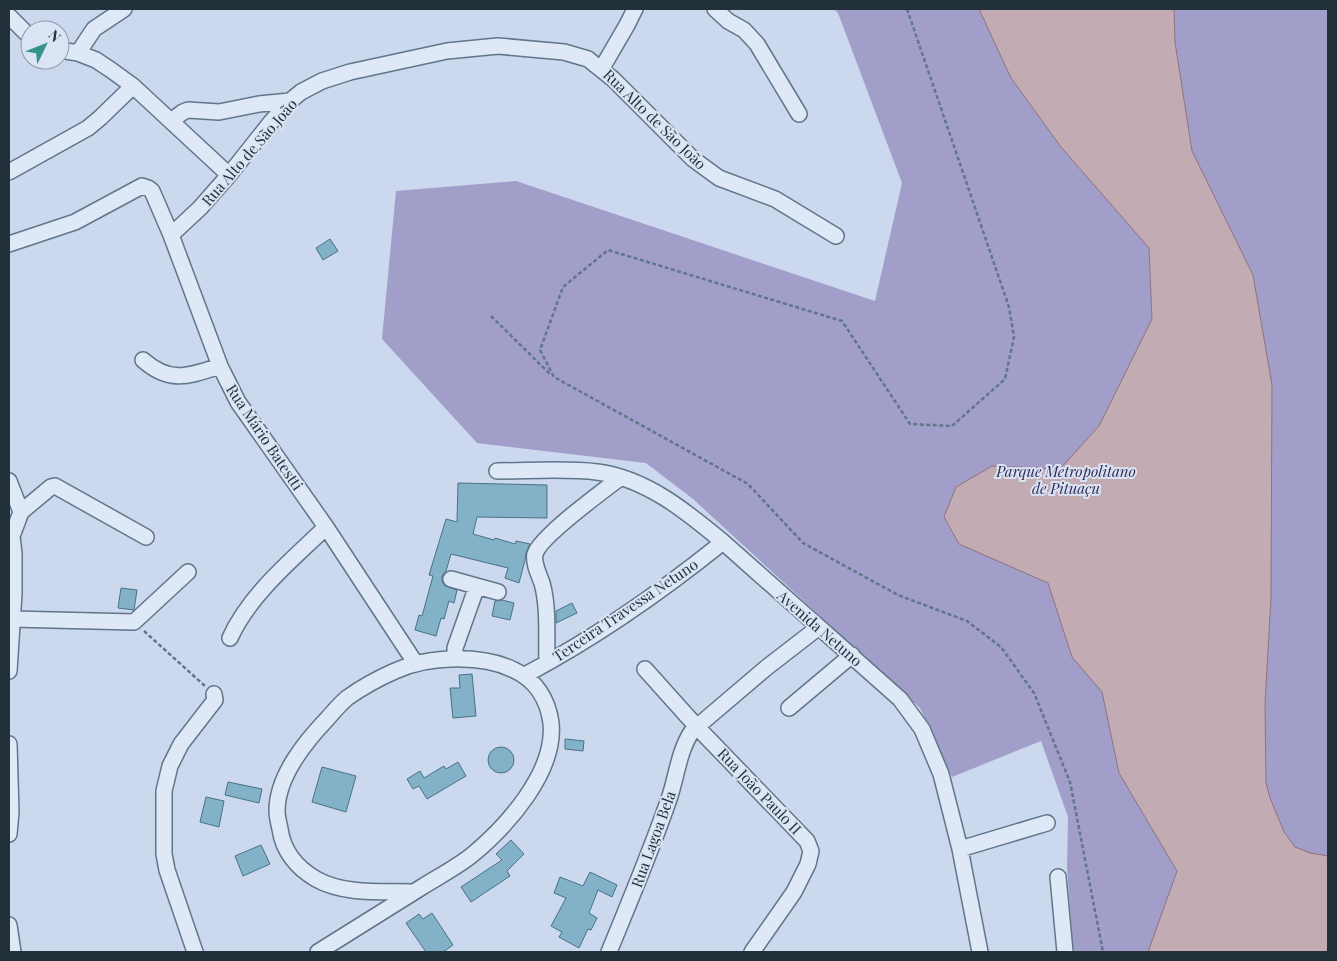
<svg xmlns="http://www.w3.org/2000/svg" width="1337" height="961" viewBox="0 0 1337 961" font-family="'Playfair Display',serif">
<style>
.green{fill:#a19fca}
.water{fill:#c2abb3;stroke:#90727c}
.building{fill:#83b1c8;stroke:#477286}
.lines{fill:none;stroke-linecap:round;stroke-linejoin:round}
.minor-casing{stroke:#607689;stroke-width:18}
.path{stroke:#607689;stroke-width:2.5;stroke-dasharray:4 2.5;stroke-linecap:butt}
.minor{stroke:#dee8f7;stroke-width:15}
.labels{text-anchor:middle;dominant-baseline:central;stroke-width:4;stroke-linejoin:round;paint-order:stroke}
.street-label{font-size:15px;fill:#22303a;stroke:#dae4f4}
.park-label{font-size:15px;font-style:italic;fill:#322a55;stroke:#dae4f4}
</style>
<rect width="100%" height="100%" fill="#cbd8ed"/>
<!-- green -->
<path class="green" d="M834,9H1328V952H1073L1067,868L1068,817L1041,741L952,777L920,708L693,499L646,463L477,443L382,339L396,191L516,181L875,301L902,183L838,13Z"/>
<!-- water -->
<path class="water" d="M979,9H1174L1175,42L1192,151L1253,275L1272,385L1271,597L1265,704L1266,783L1270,798L1284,832L1295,847L1310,853L1328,856V952H1148L1177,871L1119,773L1102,692L1072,657L1048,583L959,544L944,517L956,487L992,466L1060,469L1099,426L1152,319L1149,248L1061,147L1011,78Z"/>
<!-- building -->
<path class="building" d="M330,239L338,251L323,260L316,248Z
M458,483L547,485V518L477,517L473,534L494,540L495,538L515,544L516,541L530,544L526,553L525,560L519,583L505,578L508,568L451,554L446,571L442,576V581L445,586L457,590L454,603L449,601L444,619L441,618L436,636L415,630L419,615L422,616L433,576L429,575L446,519L457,522Z
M121,588L137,590L134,610L118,608Z
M502,600L514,603L510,620L492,616L495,601Z
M572,603L577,613L556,623V611Z
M472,674L476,716L453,718L450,688H460L459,675Z
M565,739L584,741L583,751L565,749Z
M488 760a13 13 0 1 1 26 0a13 13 0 1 1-26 0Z
M458,762L466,776L427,799L419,786L413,789L407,779L420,771L424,778L444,766L446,769Z
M322,767L356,776L346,812L312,802Z
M228,782L262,789L259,803L225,795Z
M206,797L224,801L219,827L200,822Z
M511,840L524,854L507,871L510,876L471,902L461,887L502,860L496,854Z
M261,845L270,864L243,876L235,856Z
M590,872L617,885L612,897L598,890L589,913L597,918L591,930L588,929L579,948L559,937L562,932L551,926L566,898L554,893L560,877L583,886Z
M432,913L453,945L443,952H426L406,923L419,914L423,919Z"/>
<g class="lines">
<!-- minor casing -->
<g class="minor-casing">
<path id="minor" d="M715,9L728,21L744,30L757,44L799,114
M9,16L30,37
M60,50L78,53L96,60L111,70L133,86L229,175
M78,53L94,29L124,9
M602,68L627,25L635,9
M171,121L183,112L188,110L219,112L259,104L290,101
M9,172L88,128L100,118L133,86
M171,235L200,208L229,175L271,122L290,101L301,92L322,81L350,72L447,51L498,46L564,52L588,59L613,79L693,159L719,178L775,199L836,236
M9,244L75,222L142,186L148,188L152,191L171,235L220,366L238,402L326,527L416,664
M143,360C170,384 189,376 220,366
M497,471C529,471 566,468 597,472C646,478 687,512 723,542L900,699L922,729L941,774L960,849L980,952
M9,481L21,512
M451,579L498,592
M12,619L134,622L188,572
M230,638C250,594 291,561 326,527
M455,659V648L477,586
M547,663C546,637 549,608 542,583C539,575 533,563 535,554C540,537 604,490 620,478
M645,669L697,727L807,841L811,851L808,864L794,892L752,952
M9,671L14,593V554L12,536L21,512L51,487L55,486L146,537
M525,675C595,638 661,592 723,542
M789,708L852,655
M9,744L11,812L9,834
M960,849L1047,823
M1058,877L1065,952
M9,925L13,952
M195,952L167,870L164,854V791L170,766L181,744L215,700L214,694
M318,952C353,930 387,909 422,887C438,877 457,867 472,855C507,826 556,772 551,723C548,700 536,680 514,670C481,654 428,656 395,671C379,678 361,688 347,698C340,704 334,711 328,718C305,742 277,776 277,811C277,817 279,824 280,829C283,851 297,868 316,879C344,895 383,891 414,892
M609,952C630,900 652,849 670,796C677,774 679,751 692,731L766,668L819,627"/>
</g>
<!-- path -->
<path class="path" d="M907,9L1009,307L1014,337L1005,379L952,426L910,424L842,321L608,250L563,287L540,350L554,377L748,484L803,543L898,595L967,621L1001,647L1034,693L1070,782L1103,952
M491,316L551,375
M144,631L205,686"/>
<!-- minor -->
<use href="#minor" class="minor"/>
</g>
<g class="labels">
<!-- street labels -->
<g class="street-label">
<text transform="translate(655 119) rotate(44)">Rua Alto de São João</text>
<text transform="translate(249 152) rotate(-49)">Rua Alto de São João</text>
<text transform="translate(265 437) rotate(56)">Rua Mário Batestti</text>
<text transform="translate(625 610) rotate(-34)">Terceira Travessa Netuno</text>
<text transform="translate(820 628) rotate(41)">Avenida Netuno</text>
<text transform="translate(760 791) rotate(46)">Rua João Paulo II</text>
<text transform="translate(653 839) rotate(-70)">Rua Lagoa Bela</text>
</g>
<!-- park labels -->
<g class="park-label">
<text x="1066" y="471">Parque Metropolitano<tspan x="1066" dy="17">de Pituaçu</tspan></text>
</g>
</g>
<!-- border -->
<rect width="1337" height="961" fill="none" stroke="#22303a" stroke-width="20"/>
<!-- north arrow -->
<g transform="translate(45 45) rotate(47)"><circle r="24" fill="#dae4f4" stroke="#909caa"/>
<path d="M0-4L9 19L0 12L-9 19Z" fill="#34948c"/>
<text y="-8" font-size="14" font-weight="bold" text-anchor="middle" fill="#22303a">N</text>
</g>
</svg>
